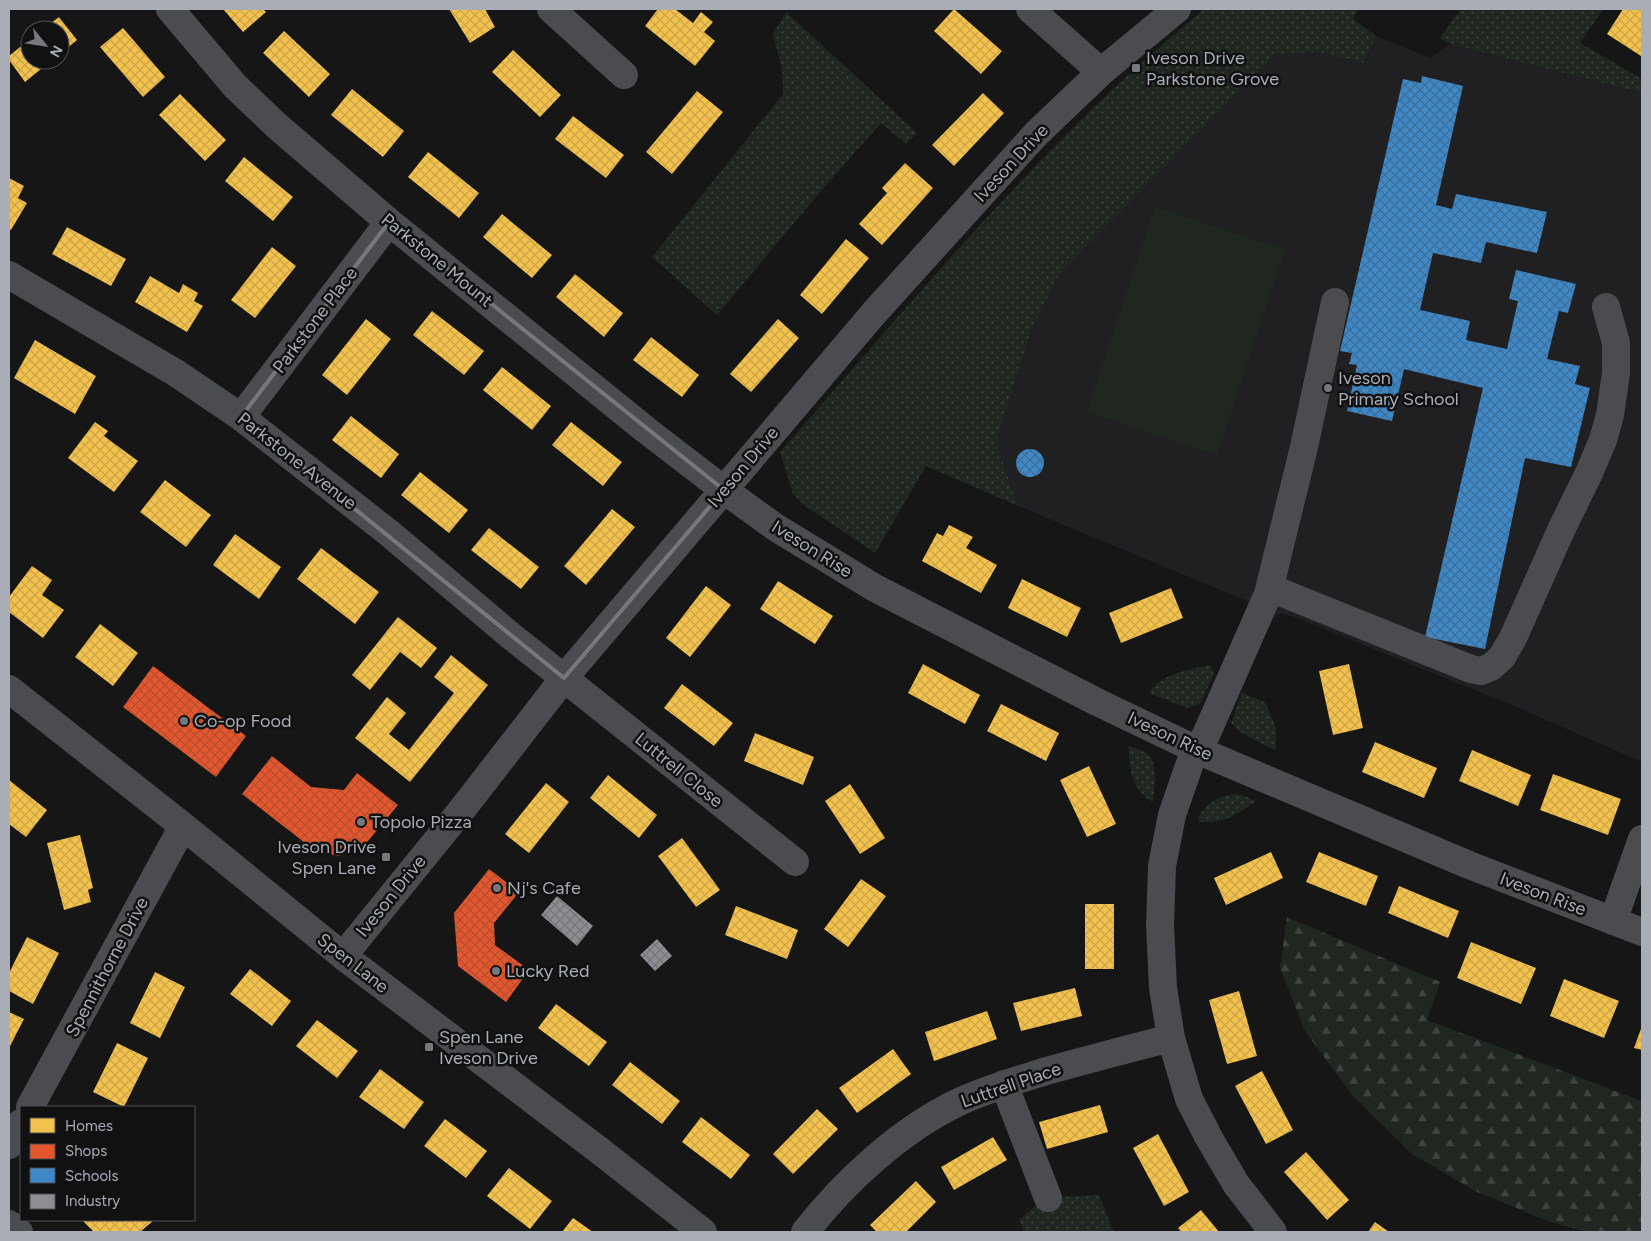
<svg xmlns="http://www.w3.org/2000/svg" width="1651" height="1241" viewBox="0 0 1651 1241" font-family="Figtree,sans-serif">
<style>
.built{fill:#202022}
.grass{fill:url(#grass-dots)}
.forest{fill:url(#forest-firs)}
.pitch{fill:#202721}
.homes{fill:url(#homes-cross-hatch)}
.shops{fill:url(#shops-cross-hatch)}
.schools{fill:url(#schools-cross-hatch)}
.industry{fill:url(#industry-cross-hatch)}
.lines{fill:none;stroke-linecap:round;stroke-linejoin:round}
.minor{stroke:#4b4c4f;stroke-width:28}
.marked{fill:none;stroke:#76787e;stroke-width:4;stroke-linejoin:round}
.poi-dot{fill:#76787e;stroke:#111112;stroke-width:2}
.labels{text-anchor:middle;dominant-baseline:central;stroke-width:5;stroke-linejoin:round;paint-order:stroke}
.poi-label{font-size:18px;fill:#a9adb6;stroke:#111112;text-anchor:start}
.street-label{font-size:18px;fill:#a9adb6;stroke:#111112}
</style>
<defs>
<pattern id="grass-dots" width="8" height="8" patternUnits="userSpaceOnUse" patternTransform="scale(1.25)"><rect width="8" height="8" fill="#202721"/><path d="M2 2h.1M6 6h.1" fill="none" stroke="#3e443f" stroke-width="1.8" stroke-linecap="round"/></pattern>
<pattern id="forest-firs" width="22" height="20" patternUnits="userSpaceOnUse" patternTransform="scale(1.25)"><rect width="22" height="20" fill="#202721"/><path d="M5 1l3.5 6h-7zM16 11l3.5 6h-7z" fill="#3e443f"/></pattern>
<pattern id="homes-cross-hatch" width="8" height="8" patternUnits="userSpaceOnUse" patternTransform="scale(1.25)"><rect width="8" height="8" fill="#f2c14e"/><path d="M0 0l8 8M0 8l8-8" fill="none" stroke="#cca549"/></pattern>
<pattern id="shops-cross-hatch" width="8" height="8" patternUnits="userSpaceOnUse" patternTransform="scale(1.25)"><rect width="8" height="8" fill="#e4572e"/><path d="M0 0l8 8M0 8l8-8" fill="none" stroke="#b84e30"/></pattern>
<pattern id="schools-cross-hatch" width="8" height="8" patternUnits="userSpaceOnUse" patternTransform="scale(1.25)"><rect width="8" height="8" fill="#3f88c5"/><path d="M0 0l8 8M0 8l8-8" fill="none" stroke="#3b6f9a"/></pattern>
<pattern id="industry-cross-hatch" width="8" height="8" patternUnits="userSpaceOnUse" patternTransform="scale(1.25)"><rect width="8" height="8" fill="#8d8d92"/><path d="M0 0l8 8M0 8l8-8" fill="none" stroke="#76777b"/></pattern>
</defs>
<rect width="100%" height="100%" fill="#161617"/>
<!-- built -->
<path class="built" d="M1376,36L1430,58L1450,44L1642,93V762L1512,705L1297,618L1281,613L1269,622L1252,603L1018,506L996,443L1030,334L1059,275L1256,71L1275,54L1318,52L1364,63Z"/>
<!-- grass -->
<path class="grass" d="M1204,9H1359L1353,19L1376,36L1364,63L1318,52L1275,54L1059,275L1030,334L996,443L1018,506L926,466L875,553L804,505L793,494L780,452C887,330 992,204 1110,92C1140,63 1173,36 1204,9Z
M1461,9H1603L1580,43L1642,79V93L1450,44L1440,38Z
M786,12L917,133L906,144L881,123L820,192L717,315L652,257L783,94L782,69L773,34Z
M1210,665L1214,674L1200,704L1187,708L1149,693C1161,673 1189,670 1210,665Z
M1242,693L1265,702L1276,728V751L1240,732L1231,723Z
M1129,746C1134,748 1140,750 1145,752C1160,762 1154,786 1153,802C1133,792 1128,767 1129,746Z
M1236,794L1247,797L1255,801C1237,816 1224,823 1199,822L1198,817C1210,801 1217,797 1236,794Z
M1099,1195L1114,1232H1024L1019,1220L1040,1202L1053,1197Z"/>
<!-- forest -->
<path class="forest" d="M1287,917L1440,982L1427,1020L1642,1101V1232H1588L1550,1222L1475,1191L1412,1154L1353,1096L1305,1031L1280,968Z"/>
<!-- pitch -->
<path class="pitch" d="M1155,207L1285,250L1217,455L1087,412Z"/>
<!-- homes -->
<path class="homes" d="M223,9H263L266,12L243,32Z
M449,9H485L495,27L470,43Z
M658,9H675L693,23L701,12L713,22L704,32L715,41L695,66L645,26Z
M954,9L1002,51L981,74L934,31Z
M1623,9H1642V53L1641,56L1607,34Z
M59,17L77,40L60,54V30H42Z
M123,28L165,77L143,97L100,47Z
M284,31L330,74L309,97L263,53Z
M30,39V60H52L25,82L9,60V56Z
M513,50L561,95L540,117L492,72Z
M352,89L404,131L383,157L331,115Z
M697,91L723,112L672,174L646,152Z
M983,93L1004,113L954,166L932,145Z
M180,94L226,140L205,161L159,115Z
M573,116L624,155L606,178L555,139Z
M428,152L479,193L459,218L408,177Z
M244,157L293,197L273,221L225,181Z
M905,163L933,188L882,245L859,224L887,193L882,188Z
M9,178L24,186L18,198L27,203L11,230L9,229Z
M502,214L552,255L532,278L483,237Z
M67,227L126,259L111,286L52,254Z
M846,239L869,258L822,314L800,295Z
M272,247L296,266L255,318L231,300Z
M575,274L623,313L604,337L556,297Z
M150,276L179,293L183,284L198,293L194,301L203,306L187,332L135,302Z
M432,311L484,351L464,375L413,335Z
M366,319L391,339L347,395L322,375Z
M778,319L799,338L751,392L730,374Z
M651,337L699,375L682,397L633,360Z
M35,340L96,376L75,414L14,378Z
M502,367L551,406L532,430L483,390Z
M351,416L399,454L381,478L332,440Z
M95,422L108,431L104,436L138,461L114,492L68,458Z
M571,422L622,462L603,486L552,445Z
M420,472L468,510L449,533L401,495Z
M165,480L211,515L186,547L140,512Z
M612,509L635,527L586,585L564,566Z
M949,525L973,537L966,548L997,565L981,593L922,561L937,533L943,536Z
M489,528L539,567L521,589L471,550Z
M235,534L281,567L259,599L213,565Z
M321,548L379,592L355,624L297,579Z
M32,566L52,580L42,595L64,610L43,638L9,612V597Z
M1022,579L1081,608L1067,637L1008,608Z
M778,581L833,616L815,644L760,609Z
M706,586L731,605L690,657L666,638Z
M1171,588L1183,618L1121,643L1109,613Z
M398,617L437,648L421,668L400,652L370,690L352,675Z
M100,624L138,653L113,686L75,657Z
M451,655L488,685L410,782L355,738L387,697L406,713L389,734L409,750L454,693L434,677Z
M923,664L980,695L965,724L908,693Z
M1349,664L1363,728L1333,735L1319,671Z
M682,684L733,723L714,746L664,708Z
M1001,704L1059,733L1046,761L987,731Z
M755,733L814,757L803,785L744,761Z
M1375,742L1437,768L1424,798L1362,772Z
M1472,750L1531,775L1518,806L1459,781Z
M1089,766L1116,824L1087,837L1060,780Z
M1553,774L1621,799L1608,835L1540,810Z
M608,775L657,815L639,838L590,798Z
M9,780L47,810L26,837L9,824Z
M546,783L569,802L529,853L505,834Z
M850,784L885,838L860,854L825,801Z
M80,835L93,888L88,890L91,902L64,910L47,843Z
M682,838L720,890L696,907L658,856Z
M1271,852L1283,878L1226,905L1214,878Z
M1319,852L1378,876L1366,906L1306,882Z
M861,879L886,896L848,947L824,929Z
M1399,886L1459,911L1448,938L1388,913Z
M1085,904H1114V969H1085Z
M736,906L798,930L787,959L725,935Z
M27,937L59,953L33,1004L9,991V973Z
M1471,942L1536,968L1521,1004L1457,978Z
M250,969L291,1001L272,1026L230,994Z
M155,972L185,987L160,1038L130,1023Z
M1564,979L1619,1001L1604,1038L1550,1016Z
M1075,988L1082,1016L1021,1031L1013,1003Z
M1239,991L1257,1056L1227,1064L1209,1000Z
M556,1004L607,1042L589,1066L538,1028Z
M987,1011L997,1039L934,1061L925,1032Z
M9,1012L24,1019L9,1048Z
M317,1020L358,1051L337,1078L296,1046Z
M1642,1026V1050L1634,1048Z
M117,1043L148,1058L124,1107L93,1092Z
M893,1049L911,1074L857,1113L839,1088Z
M630,1062L680,1101L662,1124L612,1085Z
M380,1069L424,1102L404,1129L359,1097Z
M1262,1071L1293,1130L1266,1144L1235,1086Z
M1100,1105L1108,1132L1047,1149L1039,1122Z
M817,1109L838,1129L793,1174L773,1154Z
M701,1117L750,1155L731,1179L682,1142Z
M445,1119L487,1151L466,1178L424,1146Z
M1158,1134L1189,1192L1164,1206L1133,1148Z
M993,1137L1007,1160L954,1190L941,1167Z
M1306,1152L1349,1200L1327,1220L1284,1172Z
M509,1168L552,1201L530,1229L487,1196Z
M916,1181L936,1202L906,1232H877L870,1225Z
M1201,1210L1219,1232H1181L1178,1228Z
M573,1218L593,1232H562Z
M82,1220H154L140,1232H94Z
M1375,1222L1389,1232H1368Z"/>
<!-- shops -->
<path class="shops" d="M153,666L246,736L216,777L123,707Z
M272,756L311,787L344,790L357,773L398,805L363,847L338,856L314,850L242,794Z
M489,869L519,892L494,923L495,945L529,970L506,1002L458,966L454,913Z"/>
<!-- schools -->
<path class="schools" d="M1422,76L1463,86L1436,205L1452,209L1456,194L1547,212L1537,253L1486,242L1481,263L1433,253L1420,310L1470,321L1466,340L1507,349L1518,301L1509,299L1516,270L1576,284L1568,313L1559,311L1547,359L1580,366L1575,384L1590,388L1571,467L1525,458L1485,649L1425,637L1483,388L1404,369L1392,421L1347,411L1357,365L1349,364L1352,353L1340,351L1403,79L1421,83Z
M1016 463a14 14 0 1 1 28 0a14 14 0 1 1-28 0Z"/>
<!-- industry -->
<path class="industry" d="M557,896L593,926L577,946L541,915Z
M657,939L672,956L655,971L640,955Z"/>
<g class="lines">
<!-- minor -->
<path class="minor" d="M170,9L235,86L277,126L389,222L646,430L724,490L775,527L875,588L1097,702L1197,750L1469,865L1642,932
M551,9L624,75
M1030,9L1101,72
M9,275L176,373L241,417L389,533L511,636L795,862
M241,417L389,222
M1270,588L1471,669L1481,671L1491,667L1502,657L1513,638L1562,528L1589,473L1603,440L1610,415L1616,373V343L1606,307
M9,689L183,826L343,956L600,1151L703,1232
M1613,921L1642,839
M343,956L464,807L564,678L874,313L1036,134L1101,72L1177,9
M1004,1084L1048,1198
M30,1107L183,826
M9,1145L21,1123
M9,1224L19,1232
M805,1232C845,1181 901,1129 961,1101C987,1089 1015,1081 1043,1072C1086,1060 1128,1049 1171,1038
M1273,1232L1236,1184L1209,1138L1189,1099L1171,1038L1163,988L1160,925L1162,866L1172,815L1190,763L1206,735L1268,594L1304,447L1335,302"/>
</g>
<!-- marked area -->
<path class="marked" d="M389,222L724,490L564,678L241,417Z"/>
<!-- markers -->
<g class="poi-dot">
<rect x="1131" y="63" width="10" height="10" rx="2.5"/>
<circle cx="1328" cy="388" r="5"/>
<circle cx="184" cy="721" r="5"/>
<circle cx="361" cy="822" r="5"/>
<rect x="381" y="852" width="10" height="10" rx="2.5"/>
<circle cx="497" cy="888" r="5"/>
<circle cx="496" cy="971" r="5"/>
<rect x="424" y="1042" width="10" height="10" rx="2.5"/>
</g>
<g class="labels">
<!-- poi labels -->
<g class="poi-label">
<text x="1146" y="58">Iveson Drive<tspan x="1146" dy="21">Parkstone Grove</tspan></text>
<text x="1338" y="378">Iveson<tspan x="1338" dy="21">Primary School</tspan></text>
<text x="194" y="721">Co-op Food</text>
<text x="371" y="822">Topolo Pizza</text>
<text x="376" y="847" text-anchor="end">Iveson Drive<tspan x="376" dy="21">Spen Lane</tspan></text>
<text x="507" y="888">Nj's Cafe</text>
<text x="506" y="971">Lucky Red</text>
<text x="439" y="1037">Spen Lane<tspan x="439" dy="21">Iveson Drive</tspan></text>
</g>
<!-- street labels -->
<g class="street-label">
<text transform="translate(1011 163) rotate(-47)">Iveson Drive</text>
<text transform="translate(437 260) rotate(39)">Parkstone Mount</text>
<text transform="translate(315 320) rotate(-53)">Parkstone Place</text>
<text transform="translate(297 461) rotate(38)">Parkstone Avenue</text>
<text transform="translate(743 467) rotate(-50)">Iveson Drive</text>
<text transform="translate(812 549) rotate(32)">Iveson Rise</text>
<text transform="translate(1170 736) rotate(25)">Iveson Rise</text>
<text transform="translate(679 770) rotate(39)">Luttrell Close</text>
<text transform="translate(1543 894) rotate(21)">Iveson Rise</text>
<text transform="translate(391 896) rotate(-51)">Iveson Drive</text>
<text transform="translate(353 963) rotate(38)">Spen Lane</text>
<text transform="translate(107 967) rotate(-62)">Spennithorne Drive</text>
<text transform="translate(1011 1085) rotate(-19)">Luttrell Place</text>
</g>
</g>
<!-- border -->
<rect width="1651" height="1241" fill="none" stroke="#a9adb6" stroke-width="20"/>
<!-- legend -->
<rect x="20" y="1106" width="175" height="115" fill="#111112" stroke="#4e4f54"/>
<rect x="30" y="1118" width="25" height="15" fill="#f2c14e" stroke="#4e4f54"/>
<text x="65" y="1131" font-size="15" fill="#a9adb6">Homes</text>
<rect x="30" y="1144" width="25" height="15" fill="#e4572e" stroke="#4e4f54"/>
<text x="65" y="1156" font-size="15" fill="#a9adb6">Shops</text>
<rect x="30" y="1168" width="25" height="15" fill="#3f88c5" stroke="#4e4f54"/>
<text x="65" y="1181" font-size="15" fill="#a9adb6">Schools</text>
<rect x="30" y="1194" width="25" height="15" fill="#8d8d92" stroke="#4e4f54"/>
<text x="65" y="1206" font-size="15" fill="#a9adb6">Industry</text>
<!-- north arrow -->
<g transform="translate(45 45) rotate(120)"><circle r="24" fill="#111112" stroke="#4e4f54"/>
<path d="M0-4L9 19L0 12L-9 19Z" fill="#76787e"/>
<text y="-8" font-size="14" font-weight="bold" text-anchor="middle" fill="#a9adb6">N</text>
</g>
</svg>
